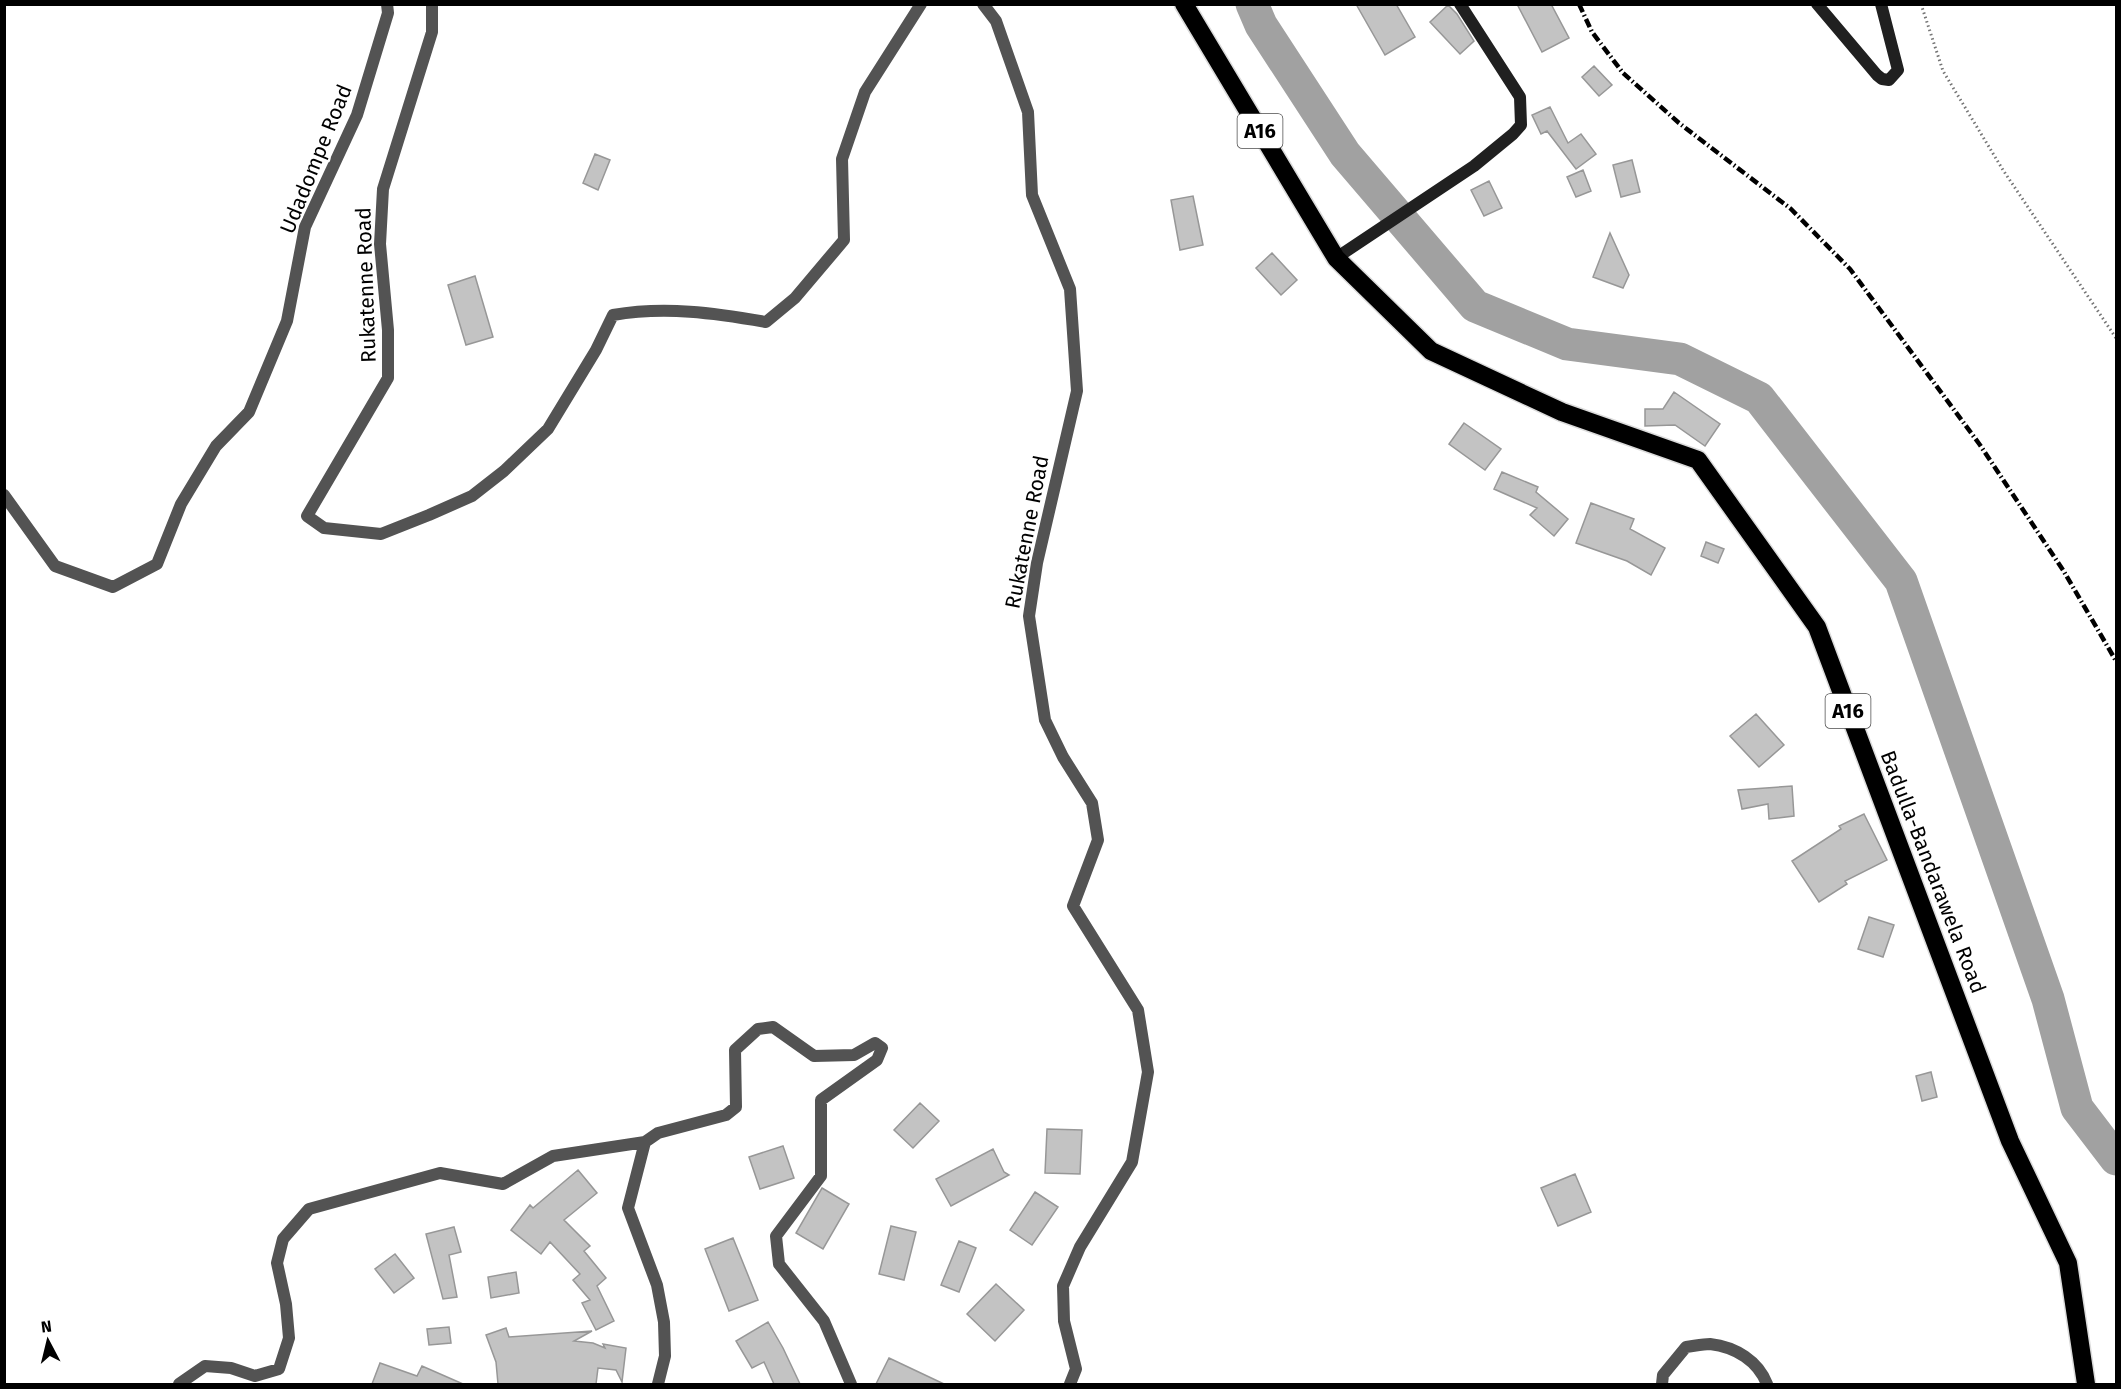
<svg xmlns="http://www.w3.org/2000/svg" width="2121" height="1389" viewBox="0 0 2121 1389" font-family="'Fira Sans',sans-serif">
<style>
.lines{fill:none;stroke-linecap:round;stroke-linejoin:round}
.river{stroke:#a1a1a1;stroke-width:33}
.building{fill:#c3c3c3;stroke:#979797;stroke-width:1.5}
.highway-casing{stroke:#dbdbdb;stroke-width:21}
.path{stroke:#757575;stroke-width:3;stroke-dasharray:1.5 3;stroke-linecap:butt}
.street{stroke:#535353;stroke-width:12}
.secondary{stroke:#202020;stroke-width:12}
.highway{stroke:#000;stroke-width:18}
.rail{stroke:#000;stroke-width:4.5;stroke-dasharray:9 3 1.5 3;stroke-linecap:butt}
.labels{text-anchor:middle;dominant-baseline:central;stroke-width:4.5;stroke-linejoin:round;paint-order:stroke}
.shield{fill:#fff;stroke:#4c4c4c;stroke-width:1.5}
.shield-label{font-size:20px;font-weight:bold;fill:#000}
.street-label{font-size:21px;fill:#000;stroke:#fff}
</style>
<rect width="100%" height="100%" fill="#fff"/>
<g class="lines">
<!-- river -->
<path class="river" d="M1252,4L1261,25L1345,154L1475,306L1567,344L1680,359L1759,398L1901,581L2048,999L2077,1108L2116,1159"/>
</g>
<!-- building -->
<path class="building" d="M1356,4H1396L1415,37L1385,55Z
M1517,4H1551L1569,38L1542,52Z
M1448,5L1457,14L1474,41L1460,54L1430,22Z
M1594,66L1612,85L1599,96L1582,77Z
M1550,107L1568,143L1581,134L1596,154L1576,169L1547,131L1541,134L1532,115Z
M595,154L610,160L598,190L583,183Z
M1632,160L1640,192L1621,197L1613,165Z
M1583,170L1591,191L1576,197L1567,177Z
M1489,181L1502,208L1484,216L1471,190Z
M1193,196L1203,245L1180,250L1171,200Z
M1610,233L1629,275L1623,288L1593,277Z
M1272,253L1297,280L1281,295L1256,268Z
M475,276L493,337L466,345L448,285Z
M1674,392L1720,424L1705,446L1675,425L1645,426V409H1663Z
M1464,423L1501,449L1485,470L1449,444Z
M1502,472L1538,487L1536,492L1568,519L1554,536L1530,515L1537,508L1494,489Z
M1591,503L1634,519L1630,529L1665,548L1651,575L1627,561L1576,543Z
M1706,542L1724,549L1718,563L1701,556Z
M1756,714L1784,745L1759,767L1730,736Z
M1792,786L1794,816L1769,819L1768,804L1742,809L1738,790Z
M1864,814L1887,860L1845,881L1847,884L1819,902L1792,861L1841,829L1839,826Z
M1869,917L1894,925L1883,957L1858,949Z
M1931,1072L1937,1097L1922,1101L1916,1076Z
M920,1103L939,1121L913,1148L894,1130Z
M1047,1129L1082,1130L1080,1174L1045,1173Z
M783,1146L794,1178L760,1189L749,1157Z
M993,1149L1004,1172L1009,1175L951,1206L936,1179Z
M578,1170L597,1193L564,1220L590,1246L584,1251L606,1278L597,1286L614,1321L596,1330L582,1303L590,1300L573,1280L580,1274L550,1242L541,1254L511,1230L530,1205L533,1208Z
M1575,1174L1591,1212L1558,1226L1541,1188Z
M822,1188L849,1204L823,1249L796,1233Z
M1035,1192L1058,1207L1032,1245L1010,1230Z
M891,1226L916,1232L904,1280L879,1274Z
M454,1227L461,1252L449,1255L457,1297L443,1299L426,1234Z
M733,1238L758,1300L729,1311L705,1249Z
M959,1241L976,1248L959,1292L941,1285Z
M395,1254L414,1278L394,1293L375,1269Z
M516,1272L519,1293L491,1298L488,1277Z
M996,1284L1024,1310L995,1341L967,1314Z
M768,1322L783,1348L800,1384H774L764,1362L752,1368L736,1341Z
M449,1327L451,1343L429,1345L427,1329Z
M506,1328L509,1337L592,1331L574,1341L593,1343L605,1348L603,1344L626,1348L622,1382L616,1370L598,1368L596,1384H498L496,1362L486,1335Z
M889,1358L944,1384H876Z
M380,1363L417,1376L422,1366L463,1384H372Z"/>
<g class="lines">
<!-- highway casing -->
<g class="highway-casing">
<path id="highway" d="M1184,4L1336,258L1431,351L1562,412L1698,460L1817,627L2010,1141L2068,1263L2086,1384"/>
</g>
<!-- path -->
<path class="path" d="M1921,4L1943,71L2003,170L2116,338"/>
<!-- street -->
<path class="street" d="M432,4V32L383,189L380,244L388,330V378L307,516L324,528L381,534L429,515L472,496L504,471L548,429L596,350L613,315C665,306 715,313 766,322L795,298L844,240L842,159L865,92L921,4
M983,4L996,21L1028,112L1032,195L1070,289L1077,391L1037,563L1029,616L1045,720L1063,757L1092,803L1098,840L1073,906L1138,1010L1148,1072L1132,1162L1080,1247L1063,1286L1064,1321L1076,1369L1070,1384
M4,495L55,566L113,587L157,564L181,504L216,446L249,412L287,321L305,227L357,115L388,13L387,4
M179,1384L205,1366L231,1368L255,1376L279,1369L289,1338L286,1304L277,1263L283,1239L309,1209L440,1173L503,1184L553,1156L645,1142
M658,1384L665,1356L664,1322L657,1285L628,1208L645,1142L658,1133L726,1115L736,1107L735,1050L758,1029L773,1027L814,1056L854,1055L875,1043L882,1048L877,1060L821,1100V1176L776,1236L779,1264L824,1321L851,1384
M1662,1384L1663,1375L1686,1347C1694,1346 1703,1344 1710,1344C1736,1347 1758,1361 1767,1384"/>
<!-- secondary -->
<path class="secondary" d="M1817,4L1877,75L1882,79L1889,80L1898,70L1881,4
M1336,258L1474,166L1513,134L1521,125L1520,97L1460,4"/>
<!-- highway -->
<use href="#highway" class="highway"/>
<!-- rail -->
<path class="rail" d="M1579,4L1592,32L1623,73L1679,123L1791,209L1850,269L1980,445L2063,570L2116,661"/>
</g>
<g class="labels">
<!-- shield labels -->
<g class="shield">
<rect x="1237.5" y="114" width="45" height="34" rx="4.5"/>
<rect x="1825.5" y="694" width="45" height="34" rx="4.5"/>
</g>
<g class="shield-label">
<text x="1260" y="131">A16</text>
<text x="1848" y="711">A16</text>
</g>
<!-- street labels -->
<g class="street-label">
<text transform="translate(316 159) rotate(-68)">Udadompe Road</text>
<text transform="translate(366 285) rotate(-92)">Rukatenne Road</text>
<text transform="translate(1027 532) rotate(-79)">Rukatenne Road</text>
<text transform="translate(1933 872) rotate(69)">Badulla-Bandarawela Road</text>
</g>
</g>
<!-- border -->
<rect width="2121" height="1389" fill="none" stroke="#000000" stroke-width="12"/>
<!-- north arrow -->
<g transform="translate(48 1341) rotate(353)" stroke="#ffffff" stroke-width="4.5" paint-order="stroke">
<path d="M0-4.5L10 22L0 15L-10 22Z" fill="#000000"/>
<text y="-9" font-size="16" font-weight="bold" text-anchor="middle" fill="#000000">N</text>
</g>
</svg>
